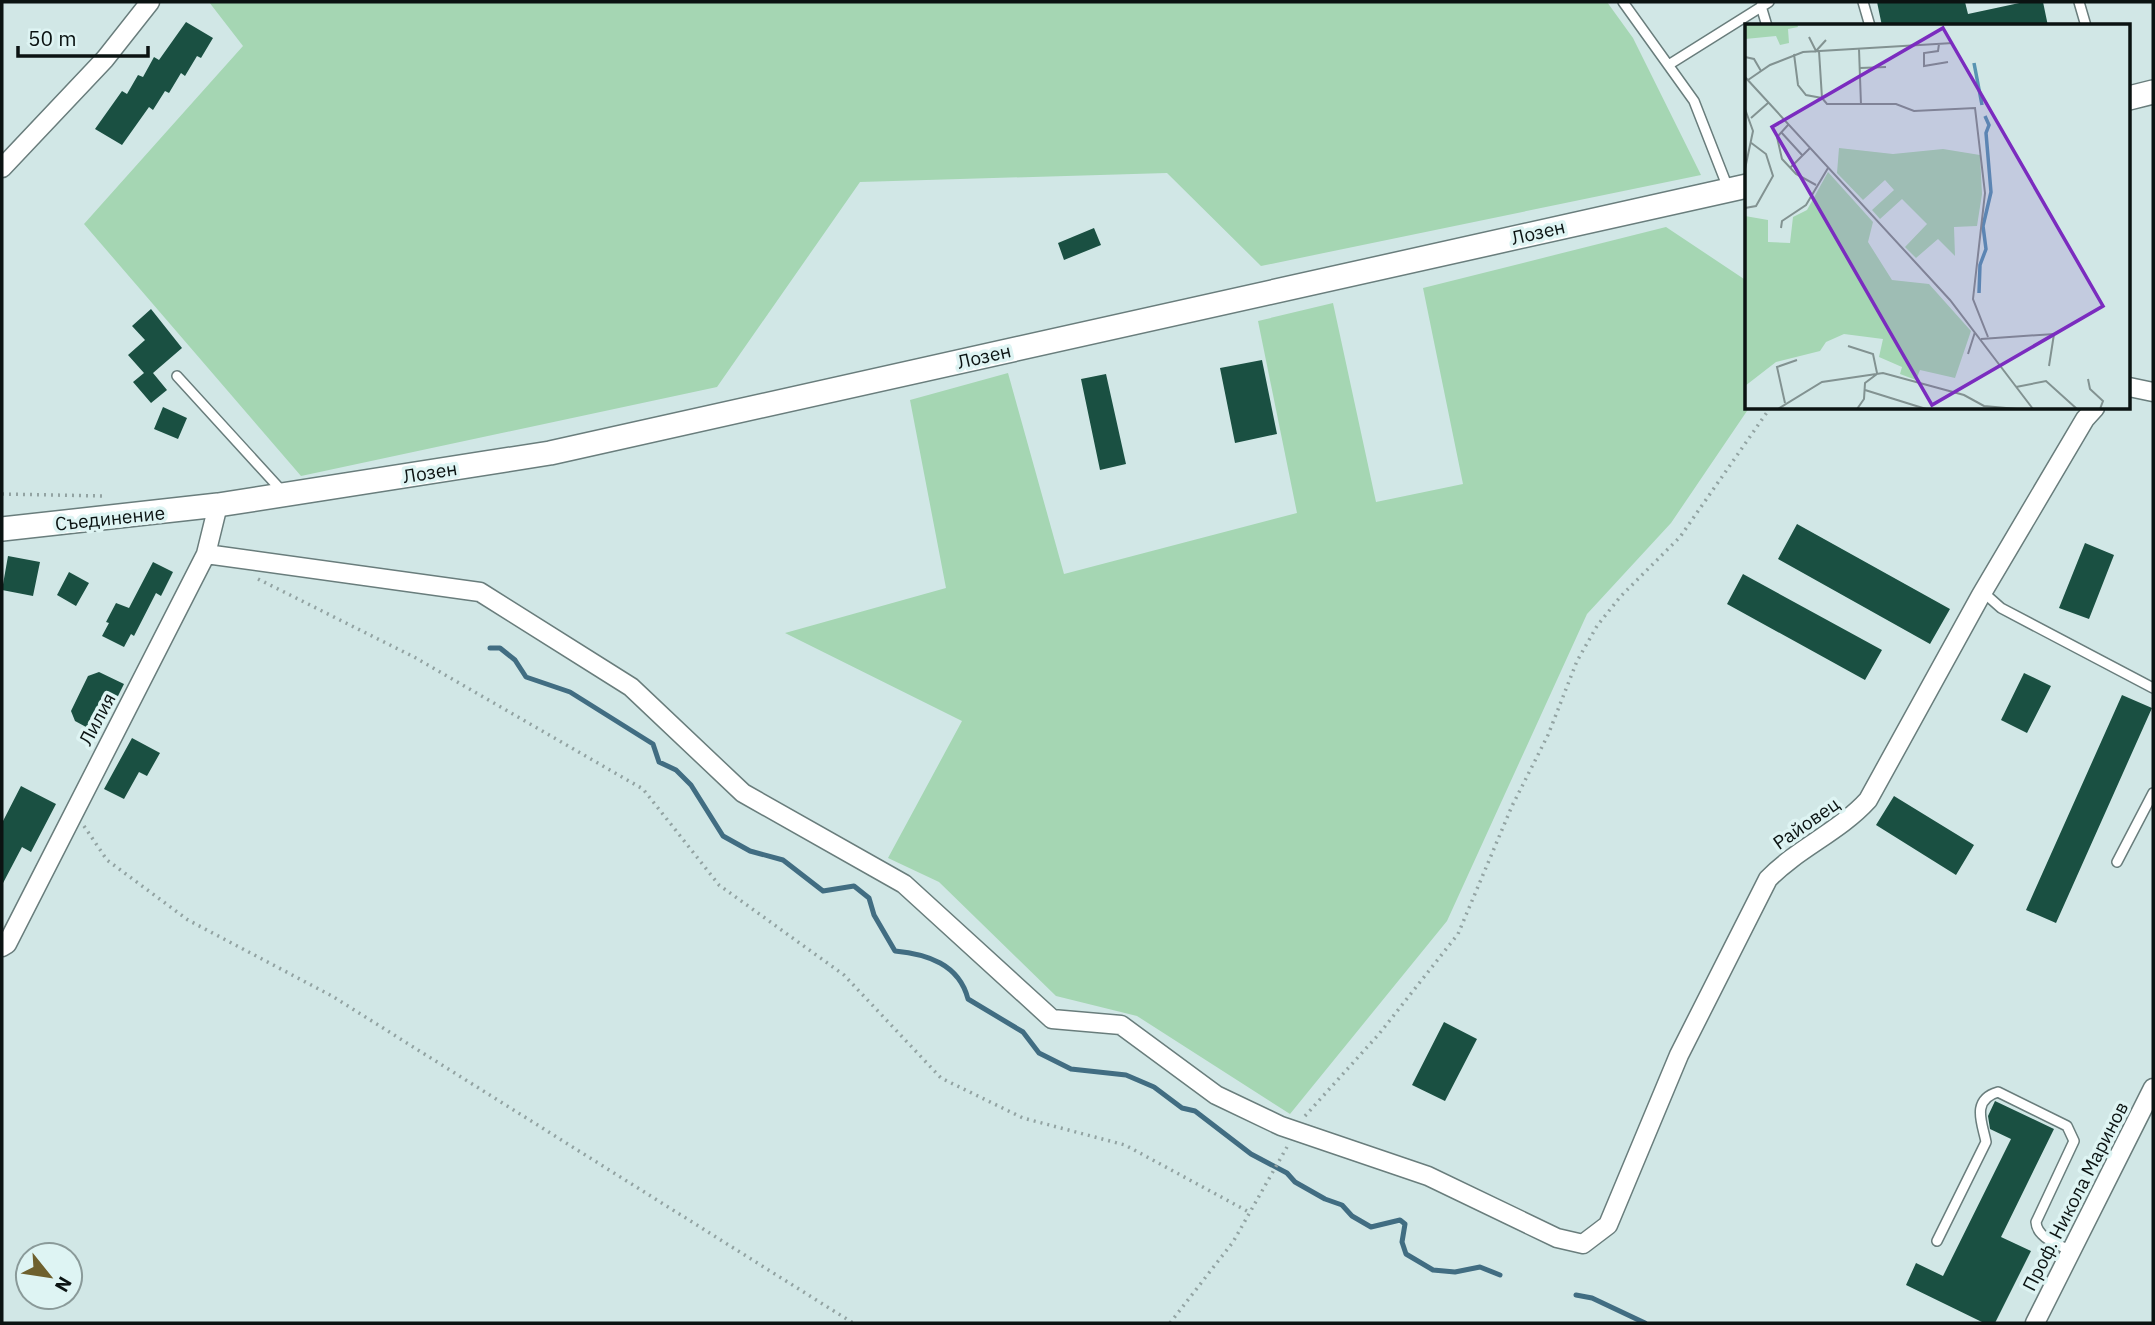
<svg xmlns="http://www.w3.org/2000/svg" width="2155" height="1325" viewBox="0 0 2155 1325" font-family="'IBM Plex Sans',sans-serif">
<style>
.green{fill:#a5d6b3}
.lines{fill:none;stroke-linecap:round;stroke-linejoin:round}
.stream{stroke:#416d82;stroke-width:5}
.building{fill:#1a5042}
.service-casing{stroke:#697d7c;stroke-width:12}
.minor-casing{stroke:#697d7c;stroke-width:21}
.tertiary-casing{stroke:#697d7c;stroke-width:26}
.path{stroke:#92a3a2;stroke-width:3.5;stroke-dasharray:2 5;stroke-linecap:butt}
.service{stroke:#fff;stroke-width:9}
.minor{stroke:#fff;stroke-width:18}
.tertiary{stroke:#fff;stroke-width:23}
.labels{text-anchor:middle;dominant-baseline:central;stroke-width:7;stroke-linejoin:round;paint-order:stroke}
.street-label{font-size:19px;fill:#0b1312;stroke:#def4f3}
.inset-river{fill:none;stroke:#5894b2;stroke-width:3.5}
.inset-road{fill:none;stroke:#829291;stroke-width:2}
.view{fill:#7b2cbf;fill-opacity:0.15;stroke:#7b2cbf;stroke-width:3.5}
.inset-edge{fill:none;stroke:#0b1312;stroke-width:3.5}
</style>
<rect width="100%" height="100%" fill="#d1e7e6"/>
<!-- green -->
<path class="green" d="M209,2H1607L1633,38L1701,175L1261,266L1167,173L860,182L717,387L301,476L84,224L243,46Z
M1666,227L1747,281L1749,408L1671,523L1587,614L1447,921L1290,1114L1137,1016L1056,996L939,882L888,858L962,721L785,633L946,588L910,400L1008,373L1064,574L1297,513L1258,321L1333,303L1376,502L1463,484L1423,288Z"/>
<g class="lines">
<!-- stream -->
<path class="stream" d="M490,648H500L515,660L526,677L570,692L653,744L659,762L676,770L691,785L723,836L750,851L783,860L823,891L854,886L869,898L874,915L895,951C927,954 959,964 968,999L1023,1032L1039,1053L1071,1069L1126,1075L1154,1087L1182,1108L1195,1111L1251,1154L1287,1173L1295,1182L1325,1199L1342,1205L1352,1216L1371,1227L1400,1220L1405,1224L1402,1242L1406,1254L1433,1270L1455,1272L1480,1267L1500,1275
M1576,1295L1592,1298L1645,1323"/>
</g>
<!-- building -->
<path class="building" d="M1877,2H1965L1968,14L2024,2H2043L2048,26H1882Z
M186,22L213,38L201,58L197,56L185,76L181,73L169,93L165,91L153,110L149,107L122,145L95,129L122,91L127,94L138,75L143,77L154,57L159,60Z
M1094,228L1101,245L1064,260L1058,243Z
M151,309L182,348L153,373L167,390L151,403L133,382L144,373L128,355L145,340L132,326Z
M1262,360L1277,434L1235,443L1220,368Z
M1106,374L1126,464L1100,470L1081,379Z
M163,407L187,418L178,439L154,429Z
M1797,524L1950,609L1930,644L1778,559Z
M2085,543L2114,555L2089,619L2059,608Z
M8,556L40,562L33,596L2,590Z
M153,562L173,572L161,596L156,593L134,636L131,634L124,647L102,636L109,623L106,622L116,603L129,608Z
M69,572L89,583L76,606L57,595Z
M1743,574L1882,650L1865,680L1727,604Z
M99,672L124,684L99,734L75,721L71,711L88,676Z
M2024,673L2051,686L2027,733L2001,720Z
M2122,695L2152,708L2056,923L2026,910Z
M132,738L160,753L147,776L139,772L124,799L104,789Z
M21,786L56,804L31,852L22,847L2,885V823Z
M1894,796L1974,845L1956,875L1876,825Z
M1444,1022L1477,1039L1445,1101L1412,1085Z
M1995,1101L2054,1129L2001,1237L2031,1251L1995,1323H1984L1906,1285L1916,1263L1943,1276L2011,1139L1990,1129L1988,1116Z"/>
<g class="lines">
<!-- service casing -->
<g class="service-casing">
<path id="service" d="M1623,2L1694,101L1728,188
M1863,2L1870,26
M2079,2L2086,26
M1761,6L1767,26
M1670,64L1769,2
M177,376L282,491
M1983,592L2001,608L2153,688
M2117,862L2153,793
M1937,1241L1986,1142C1983,1125 1970,1100 1998,1092L2067,1126L2074,1141L2036,1222C2037,1238 2058,1244 2071,1251"/>
</g>
<!-- minor casing -->
<g class="minor-casing">
<path id="minor" d="M2,168L105,59L150,2
M2129,387L2153,392
M206,554L480,592L631,687L743,793L904,884L1052,1019L1121,1025L1216,1095L1281,1126L1428,1176L1557,1238L1583,1244L1608,1225L1679,1055L1768,879C1798,848 1839,832 1868,800L1981,595L2085,419L2095,408
M2,947L7,944L206,554L218,505
M2035,1323L2153,1088"/>
</g>
<!-- tertiary casing -->
<g class="tertiary-casing">
<path id="tertiary" d="M2129,98L2153,92
M2,529L218,505L550,453L1747,186"/>
</g>
<!-- path -->
<path class="path" d="M2,494L105,496
M258,579L414,657L643,789L719,885L844,975L941,1078L1023,1118L1125,1145L1249,1212
M84,826L107,860L188,920L332,996L853,1323
M1305,1116L1379,1034L1458,934L1512,806L1548,735L1577,661L1597,626L1620,597L1680,537L1770,408
M1170,1323L1233,1242L1287,1147"/>
<!-- service -->
<use href="#service" class="service"/>
<!-- minor -->
<use href="#minor" class="minor"/>
<!-- tertiary -->
<use href="#tertiary" class="tertiary"/>
</g>
<g class="labels">
<!-- street labels -->
<g class="street-label">
<text transform="translate(1538 232) rotate(-13)">Лозен</text>
<text transform="translate(984 356) rotate(-13)">Лозен</text>
<text transform="translate(430 472) rotate(-9)">Лозен</text>
<text transform="translate(110 518) rotate(-6)">Съединение</text>
<text transform="translate(97 719) rotate(-62)">Лилия</text>
<text transform="translate(1806 823) rotate(-35)">Райовец</text>
<text transform="translate(2075 1196) rotate(-63)">Проф. Никола Маринов</text>
</g>
</g>
<!-- overview -->
<g transform="translate(1745 24)">
<rect width="385" height="385" fill="#d1e7e6"/>
<path d="M0,0H52L53,3L43,5L44,19L35,21L31,12L0,15ZM94,124L148,130L198,125L235,131L237,170L232,202L209,203L210,232L193,215L171,234L160,223L182,200L157,175L135,195L127,186L149,166L140,156L118,176L92,149ZM83,148L128,198L123,218L147,256L184,260L226,307L210,354L175,346L171,356L155,350L157,343L134,333L138,315L99,310L81,318L75,327L31,338L0,362V192L23,196V218L45,219L48,193L62,186Z" fill="#a5d6b3"/>
<path class="inset-river" d="M229,39L237,81M234,269L235,241L241,225L238,202L246,168L241,109L244,101L240,92"/>
<path class="inset-road" d="M64,13L71,27L81,16M194,20L193,27L179,29V42L203,38M114,25L116,81M74,27L77,74L82,80H151L169,87L230,84L240,169L228,275L243,313M49,30L53,61L61,71L77,74M0,33L9,35L16,47M115,44L141,43M0,53L205,276L288,385M3,56L25,41L58,28L208,19M0,85L8,107L0,145M6,94L23,79M43,101L32,113L37,135L51,150L71,161M36,108L57,131M45,144L65,124M0,184L11,182L28,152L21,130L5,118M36,204L37,197L61,181L83,144M236,315L309,310L304,342M103,322L128,330L132,349M223,330L230,308M343,355L345,365L358,377L355,385M271,363L301,357L332,385M120,366L181,385M40,379L32,343L52,336M33,385L77,358L138,349L219,371L239,382L272,385M112,385L119,375L120,359L132,350"/>
<path class="view" d="M198,4L358,282L187,381L27,103Z"/>
<rect width="385" height="385" class="inset-edge"/>
</g>
<!-- border -->
<rect width="2155" height="1325" fill="none" stroke="#0b1312" stroke-width="7"/>
<!-- north arrow -->
<g transform="translate(49 1276) rotate(120)"><circle r="33" fill="#def4f3" stroke="#8a9a99" stroke-width="2"/>
<path d="M0-5L12 26L0 18L-12 26Z" fill="#6e602d"/>
<text y="-10" font-size="19" font-weight="bold" text-anchor="middle" fill="#0b1312">N</text>
</g>
<!-- scale -->
<path d="M18 46v10h130v-10" fill="none" stroke="#0b1312" stroke-width="3.5"/>
<text x="28" y="46" font-size="21" fill="#0b1312" stroke="#def4f3" stroke-width="5" paint-order="stroke">50 m</text>
</svg>
